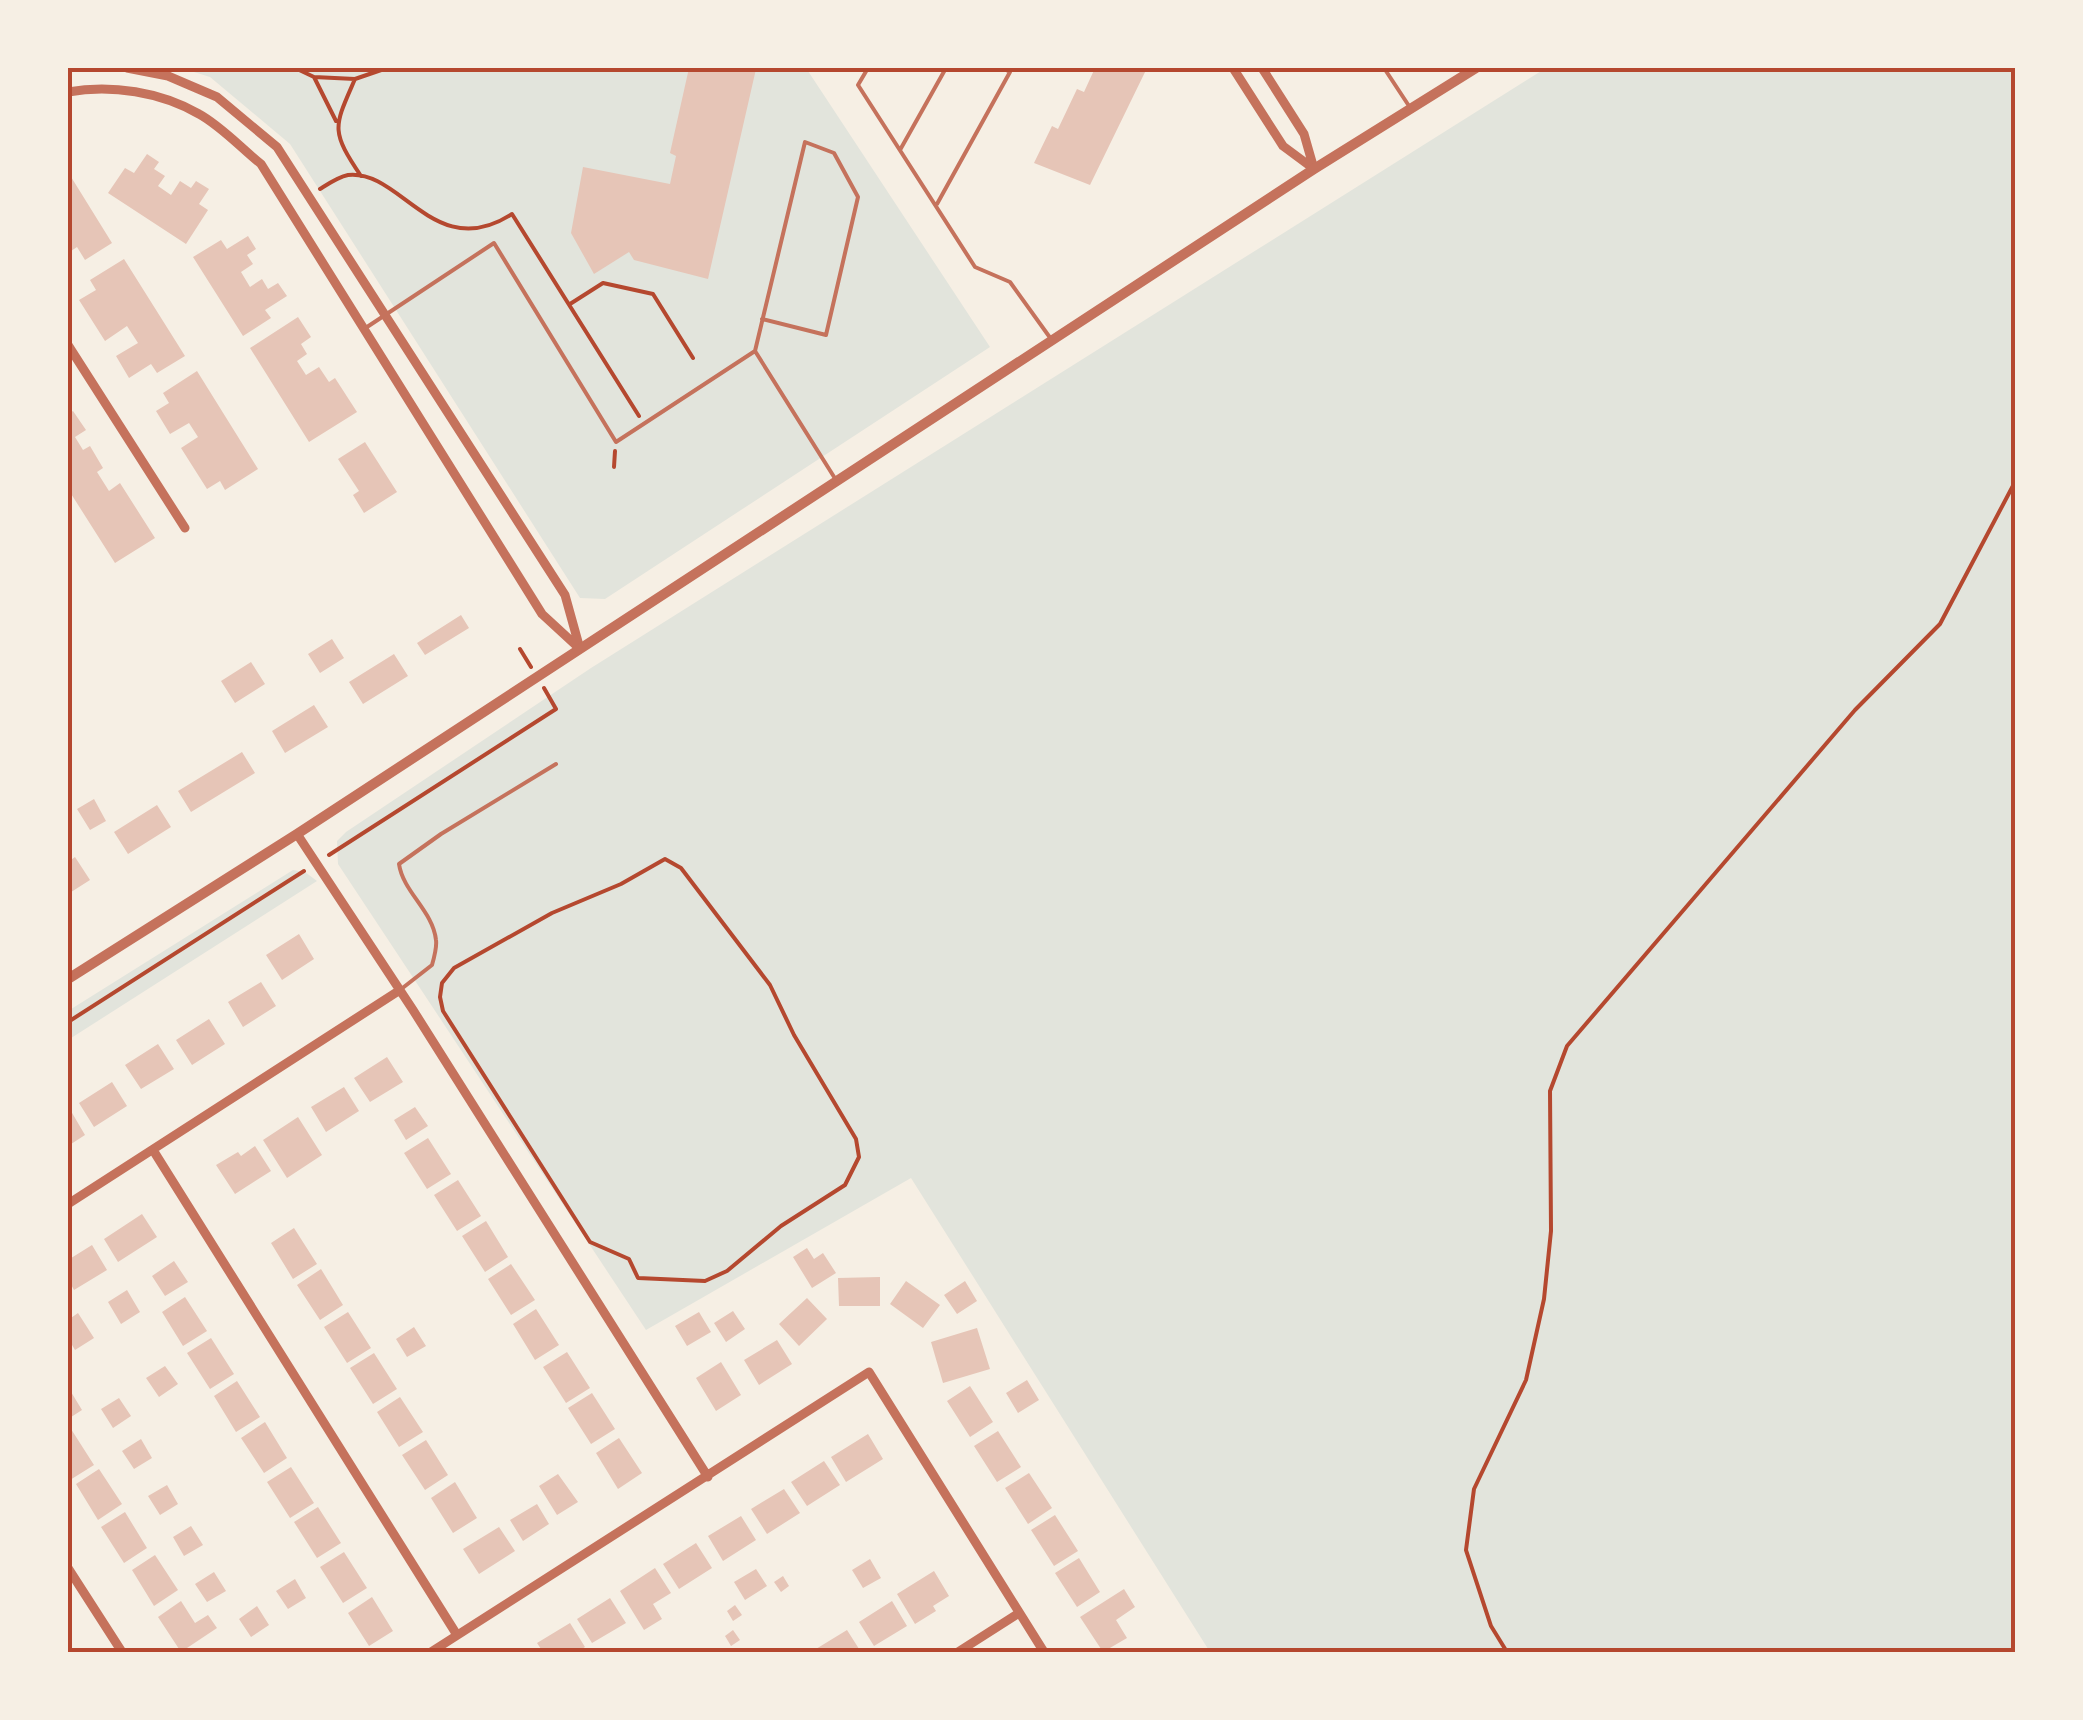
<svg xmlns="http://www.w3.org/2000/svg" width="2083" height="1720" viewBox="0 0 2083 1720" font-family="'Fira Sans Condensed',sans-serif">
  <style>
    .green { fill: #e2e4dc }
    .building { fill: #e6c5b7 }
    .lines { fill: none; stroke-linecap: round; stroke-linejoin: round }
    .path { stroke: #b5482f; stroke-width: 4 }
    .service { stroke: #c5725c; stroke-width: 4 }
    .minor { stroke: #c5725c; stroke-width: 9 }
    .tertiary { stroke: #c5725c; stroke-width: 10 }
    .neatline { fill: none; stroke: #b5482f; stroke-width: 4 }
  </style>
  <rect width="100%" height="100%" fill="#f6efe4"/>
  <path class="green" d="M181 68H806L990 347 605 599 580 598 290 144 210 77Z
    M1546 68H2015V1652H1210L911 1178 646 1330 338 864 337 841 346 832 591 668Z
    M293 870 305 872 317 881 68 1040V1011Z"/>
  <path class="building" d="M689 68 756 69 708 279 634 260 629 252 594 274 571 233 583 167 670 184 676 156 670 153Z
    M1095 68H1147L1090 185 1034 163 1052 126 1058 129 1077 89 1084 92Z
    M147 154 159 162 154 169 165 176 158 186 171 195 180 181 191 188 196 181 209 189 199 204 208 210 186 244 108 193 125 168 134 173Z
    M68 172 112 243 85 260 77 247 68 253Z
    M248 236 256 249 247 255 253 264 241 272 250 287 262 279 268 289 278 283 287 296 265 310 271 318 243 336 193 257 221 240 227 249Z
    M124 259 185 356 157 373 151 364 129 378 116 356 138 343 127 326 105 341 79 300 96 290 90 280Z
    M298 317 311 337 301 344 307 354 297 361 306 375 319 367 329 382 335 378 357 412 309 442 250 348Z
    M197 371 258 469 225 490 220 481 207 489 181 448 198 437 189 423 170 434 156 411 169 403 163 393Z
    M73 411 86 430 75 437 83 450 90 446 103 468 97 472 109 491 120 483 155 538 115 563 68 489V414Z
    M365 442 397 492 364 513 353 495 359 491 338 459Z
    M461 615 469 628 425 655 417 643Z
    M332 639 344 658 320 673 308 654Z
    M394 654 408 676 363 704 349 682Z
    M251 662 265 684 235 703 221 681Z
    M314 705 328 727 285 753 272 731Z
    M242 752 255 773 191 812 178 791Z
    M94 799 106 821 90 830 77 809Z
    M157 805 171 827 128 854 114 832Z
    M75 857 90 880 68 894V862Z
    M299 934 314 959 282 980 266 955Z
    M261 982 276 1006 243 1027 228 1002Z
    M209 1019 225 1044 192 1065 176 1040Z
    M158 1044 174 1069 141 1089 125 1065Z
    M387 1057 403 1082 370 1102 354 1078Z
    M112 1082 127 1106 94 1127 79 1103Z
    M344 1087 359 1111 326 1132 311 1107Z
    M68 1106 85 1135 68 1146Z
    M415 1107 428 1126 406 1140 394 1120Z
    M298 1117 322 1155 287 1178 263 1140Z
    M428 1138 451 1174 427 1189 404 1153Z
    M255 1146 271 1171 235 1194 216 1165 238 1152 241 1156Z
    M458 1180 481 1216 457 1231 434 1195Z
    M142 1214 157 1237 118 1262 104 1239Z
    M486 1221 508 1257 485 1272 462 1236Z
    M294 1228 317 1264 293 1279 271 1243Z
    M92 1245 107 1270 74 1290 68 1279V1260Z
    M807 1248 814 1259 823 1253 836 1273 812 1288 793 1257Z
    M174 1261 188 1282 165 1296 152 1276Z
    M511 1264 535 1300 511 1315 488 1279Z
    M321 1269 343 1305 320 1320 297 1285Z
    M880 1277V1306H839L838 1278Z
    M906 1281 940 1305 923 1328 890 1304Z
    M965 1281 977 1301 957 1314 944 1295Z
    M127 1290 140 1312 121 1324 108 1302Z
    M185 1297 207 1331 183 1346 162 1312Z
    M807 1298 827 1319 799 1346 779 1324Z
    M536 1309 559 1345 535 1360 513 1324Z
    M733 1311 745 1329 726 1342 714 1323Z
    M348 1312 371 1348 347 1363 324 1327Z
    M699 1312 711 1332 687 1346 675 1326Z
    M78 1313 94 1338 75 1350 68 1338V1320Z
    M414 1327 426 1346 407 1357 396 1339Z
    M977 1328 990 1369 943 1383 931 1342Z
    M211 1338 234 1374 210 1389 187 1353Z
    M777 1340 792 1364 759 1385 744 1360Z
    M567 1352 590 1388 566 1403 543 1367Z
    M374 1353 397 1389 373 1404 350 1368Z
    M721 1362 741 1395 716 1411 696 1378Z
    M165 1366 178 1384 159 1397 146 1378Z
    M1027 1380 1039 1400 1018 1413 1006 1393Z
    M237 1381 260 1417 236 1432 214 1396Z
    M970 1386 993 1422 970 1437 947 1401Z
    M68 1387 82 1410 68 1419Z
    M592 1393 615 1429 591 1444 568 1408Z
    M400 1397 423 1432 399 1447 377 1412Z
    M119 1398 131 1416 113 1428 101 1409Z
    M265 1422 287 1458 264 1473 241 1438Z
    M71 1429 94 1465 70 1480 68 1475V1431Z
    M998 1431 1021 1467 997 1482 974 1446Z
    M868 1434 883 1459 846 1482 831 1457Z
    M619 1438 642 1473 618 1489 596 1453Z
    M141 1439 152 1458 134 1469 122 1451Z
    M426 1440 448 1475 425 1490 402 1455Z
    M824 1461 840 1485 807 1506 791 1482Z
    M291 1467 314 1503 290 1518 267 1482Z
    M99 1469 122 1504 98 1520 76 1484Z
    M1029 1473 1052 1508 1028 1524 1005 1488Z
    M558 1474 578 1502 557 1515 539 1486Z
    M455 1482 477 1518 453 1533 431 1498Z
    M167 1485 178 1504 160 1515 148 1496Z
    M784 1489 800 1513 767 1534 751 1509Z
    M537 1504 549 1524 523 1541 510 1520Z
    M318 1507 341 1543 317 1558 294 1522Z
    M125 1512 147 1548 124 1563 101 1527Z
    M1055 1515 1078 1551 1054 1566 1031 1530Z
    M741 1516 756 1540 723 1561 708 1536Z
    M191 1526 203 1545 184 1556 173 1537Z
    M499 1527 515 1551 479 1574 463 1549Z
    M696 1543 712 1568 679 1589 663 1564Z
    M344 1552 367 1588 343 1603 320 1567Z
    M155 1555 178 1590 154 1606 132 1570Z
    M1079 1558 1100 1592 1077 1607 1055 1573Z
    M870 1559 881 1578 863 1588 852 1570Z
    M655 1568 671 1593 653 1604 662 1619 644 1630 620 1591Z
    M756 1569 767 1586 745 1600 734 1582Z
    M934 1571 949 1596 933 1606 936 1611 915 1624 897 1594Z
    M214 1572 226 1591 207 1602 195 1584Z
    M783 1576 789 1586 781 1592 774 1582Z
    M295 1579 306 1598 288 1609 276 1591Z
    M1124 1589 1135 1607 1116 1620 1127 1638 1103 1652 1080 1617Z
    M372 1597 393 1631 369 1646 348 1613Z
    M610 1598 626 1623 592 1643 577 1619Z
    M181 1601 195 1623 208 1615 217 1628 181 1652 158 1617Z
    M892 1601 907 1626 874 1646 859 1622Z
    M735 1605 742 1615 733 1621 727 1611Z
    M257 1606 269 1625 251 1637 239 1619Z
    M570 1623 585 1647 577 1652H543L537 1643Z
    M733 1630 740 1640 731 1646 725 1636Z
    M847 1630 861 1652H811Z"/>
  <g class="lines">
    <path class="path" d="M295 68 314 77
      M336 121 314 77 355 79
      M361 176C330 130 334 127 355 79L387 68
      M320 189C328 184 338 177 348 175 401 169 435 264 512 214L639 416
      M570 304 603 283 653 294 693 358
      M614 467 615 451
      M520 649 531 667
      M329 855 556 709 544 688
      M665 859 681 868 770 985 794 1035 856 1139 859 1157 845 1185 781 1226 727 1271 705 1281 638 1278 629 1259 590 1242 443 1011 440 997 442 983 454 968 552 913 621 884Z
      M68 1022 304 871
      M1507 1652 1491 1626 1466 1550 1474 1489 1526 1380 1544 1299 1551 1231 1550 1091 1567 1046 1855 710 1940 624 2016 480"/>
    <path class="service" d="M868 68 858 85 975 267 1010 282 1051 339
      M1384 68 1409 106
      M900 150 946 68
      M937 204 1010 72 1003 68
      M762 319 826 335 858 197 834 153 805 142 755 351 836 480
      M364 329 494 243 616 442 755 351
      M400 990 432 965C434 958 437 947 436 940 433 911 403 892 399 864L441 834 556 764"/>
    <path class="minor" d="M127 68 168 76 217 97 277 147 565 595 580 649
      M1233 68 1283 146 1314 169
      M1262 68 1304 134 1314 169
      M68 92C111 84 161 92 199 114 221 126 241 148 261 164L542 614 580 649
      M68 345 185 528
      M297 834 413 1010 708 1477
      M153 1150 457 1635
      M68 1204 400 990
      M68 1568 122 1652
      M431 1652 869 1372 1044 1652
      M958 1652 1019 1613"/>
    <path class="tertiary" d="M68 979 297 834 1314 169 1476 68"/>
  </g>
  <rect width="2083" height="1720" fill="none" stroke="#f6efe4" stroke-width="140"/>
  <rect x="70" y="70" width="1943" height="1580" class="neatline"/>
</svg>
